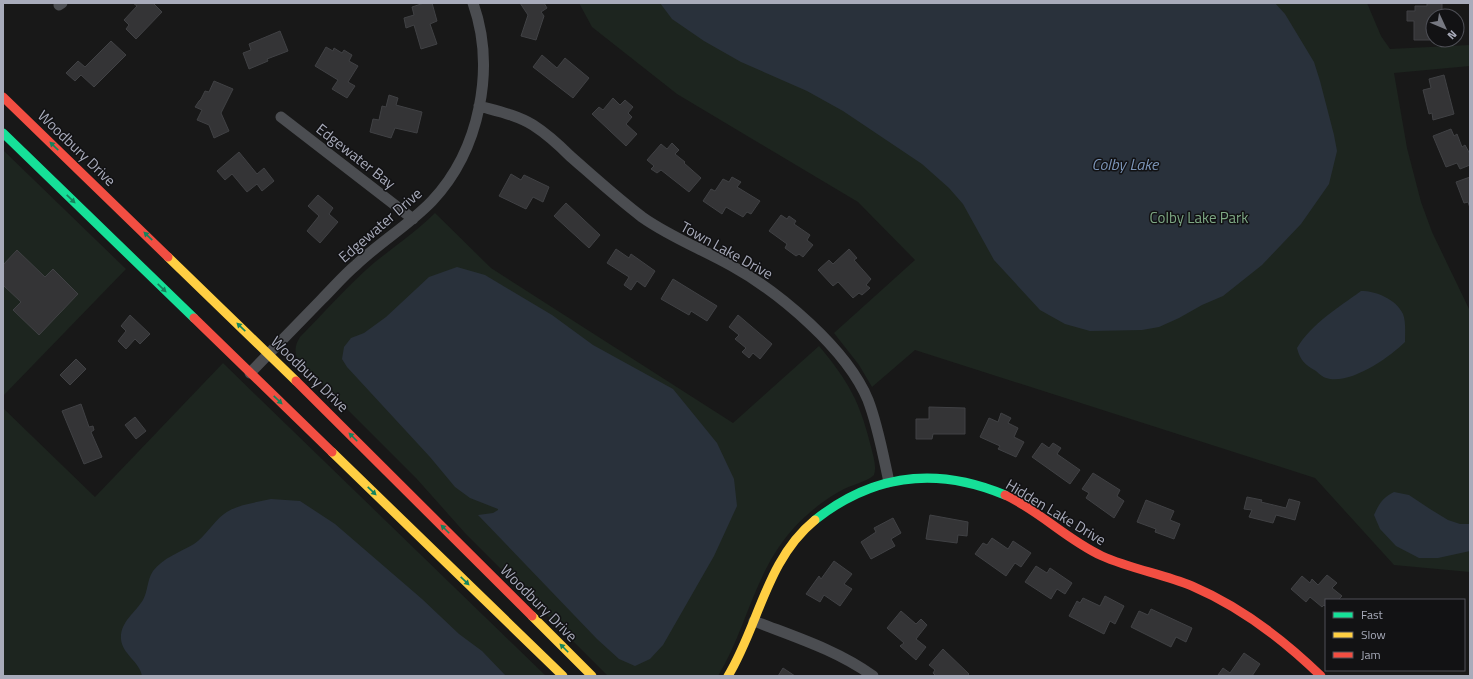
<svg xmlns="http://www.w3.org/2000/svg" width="1473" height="679" viewBox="0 0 1473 679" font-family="'Titillium Web',sans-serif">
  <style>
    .green { fill: #1d251f }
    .water { fill: #29313b }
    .building { fill: #343436; stroke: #404144 }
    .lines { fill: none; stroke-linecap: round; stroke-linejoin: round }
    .street { stroke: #4b4d51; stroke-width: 11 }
    .fast { stroke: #16e098; stroke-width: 9 }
    .slow { stroke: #ffcf43; stroke-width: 9 }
    .jam { stroke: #f24e42; stroke-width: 9 }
    .oneway { fill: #14835d }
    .labels { text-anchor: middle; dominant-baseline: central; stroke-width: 3; stroke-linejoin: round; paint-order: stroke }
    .street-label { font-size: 15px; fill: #a8abba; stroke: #121214 }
    .park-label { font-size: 15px; fill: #7da784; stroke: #121214 }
    .water-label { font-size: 16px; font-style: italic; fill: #7c95b8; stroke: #121214 }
  </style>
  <rect width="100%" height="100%" fill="#181818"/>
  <path class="green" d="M579 3H1367L1381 36 1390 49 1470 45V66L1394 73 1407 148 1421 202 1432 232 1470 311V572L1394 565 1315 478 915 350 872 387 859 365 834 333 915 260 858 202 677 94 592 27Z
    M3 150 126 269 3 396Z
    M435 213 491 268 733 423 819 346C849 382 860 402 871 447 873 456 877 466 874 475 868 481 852 485 844 489 825 499 806 514 792 530 754 573 747 628 718 676H608L465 533 416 478 298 360C294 351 295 345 300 337 325 312 348 285 375 262 395 246 416 232 435 213Z
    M223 363 261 400 546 676H3V408L95 497Z"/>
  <path class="water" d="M660 3H1275L1285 14 1314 62 1320 81 1334 135 1337 151 1329 184 1301 224 1262 265 1223 296 1202 305 1179 318 1159 327 1142 330 1090 331 1065 324 1040 310 994 260 963 204 949 188 922 164 843 111 807 91 741 62 704 41 672 19Z
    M457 267 485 275 552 315 593 345 673 389 717 443 734 479 737 506 714 556 663 645 650 659 635 666 619 659 597 639 478 515 493 513 498 510V509L470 498 455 487 430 457 347 367 342 359 344 347 351 338 364 333 386 317 429 277Z
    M1361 291C1376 291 1396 299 1403 314 1406 322 1405 333 1405 342 1390 357 1349 386 1326 378 1323 377 1319 374 1316 371 1305 365 1300 360 1297 348 1312 323 1338 308 1361 291Z
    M1394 492 1409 495 1430 509 1448 520 1460 524H1470V551L1438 558H1419L1396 546 1380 529 1374 515C1379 504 1383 497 1394 492Z
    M271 499 300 501 335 524 422 599 459 634 482 651 506 676H142C140 662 122 654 121 639 120 622 135 613 143 600 148 591 147 580 153 571 163 558 180 552 194 544 206 536 213 522 224 514 237 504 255 503 271 499Z"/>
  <path class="building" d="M133 3H153L162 12 136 39 126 29 129 25 124 20 137 6Z
    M424 3H432L437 21 430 24 437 44 421 49 414 25 406 28 404 18 414 15 412 7Z
    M520 3H544L547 8 541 12 544 16 536 40 521 36 528 15Z
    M1427 3H1442V16H1433V40H1438H1414V21H1407V11H1415V6H1427Z
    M280 31 288 51 267 59 268 61 249 69 243 53 251 50 249 44Z
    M111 41 126 55 94 87 81 75 75 81 66 73 78 61 85 67Z
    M326 47 333 51 334 48 342 53 344 50 352 55 349 61 358 66 348 82 355 86 347 98 332 89 338 80 315 66Z
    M542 55 557 68 565 58 589 78 573 98 533 67Z
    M1444 75 1454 114 1433 120 1432 113 1429 114 1423 90 1431 88 1429 79Z
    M214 81 233 89 221 113 229 131 214 138 209 125 197 120 202 110 195 107 199 101 201 99 205 91 209 92Z
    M389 95 398 98 396 105 422 112 417 133 395 128 391 138 370 132 373 119 379 120 382 106 386 107Z
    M613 98 620 105 625 100 633 107 628 113 632 117 626 124 637 134 626 146 592 114 599 107 603 110Z
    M1451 129 1454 136 1457 134 1462 147 1465 145 1470 154V165L1460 169 1457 163 1446 167 1433 136Z
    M672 143 679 150 675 154 685 162 684 163 701 178 689 192 661 170 657 173 651 169 654 166 647 160 661 144 667 149Z
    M239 152 257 174 264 168 274 181 262 191 257 184 247 192 232 174 225 180 217 171Z
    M511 174 521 180 524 175 549 187 543 202 533 197 526 209 499 196Z
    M732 177 741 182 737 187 760 201 751 214 747 212 743 217 726 207 722 214 703 201 711 189 715 191 723 179 729 182Z
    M1470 177V208L1468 202 1464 203 1456 182Z
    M318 195 333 208 329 214 338 222 320 243 307 231 319 216 308 206Z
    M566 203 600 235 589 248 554 216Z
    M781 215 787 219 789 216 796 221 794 224 810 235 807 240 813 245 803 257 799 254 796 256 785 248 787 244 769 231Z
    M616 249 629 258 631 254 655 271 645 287 637 281 631 290 624 285 629 277 607 263Z
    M849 249 857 258 854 260 871 279 866 285 870 288 862 295 859 293 853 298 838 282 833 286 818 270 829 260 833 264Z
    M17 250 45 277 53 269 78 294 39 335 13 310 21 302 3 285V265Z
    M673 279 717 306 707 321 691 311 689 315 661 299Z
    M130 315 150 334 140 344 135 339 126 349 118 341 126 331 121 326Z
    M738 315 772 344 760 359 753 353 749 358 742 352 746 348 735 339 739 335 729 327Z
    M76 359 86 369 70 385 60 375Z
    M81 404 89 427 93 426 94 430 91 432 102 457 84 464 62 411Z
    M929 407 965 408V434H933L932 439H916V419H929Z
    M1001 413 1011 418 1008 423 1018 428 1014 437 1024 442 1016 457 998 449 1000 446 980 437 989 418 998 422Z
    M135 417 146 431 136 439 125 425Z
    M1042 443 1049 448 1053 443 1061 448 1057 454 1080 470 1070 484 1032 457Z
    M1093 473 1120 490 1117 496 1124 501 1114 518 1086 498 1089 493 1082 489Z
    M1247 497 1262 500 1261 502 1286 508 1289 499 1300 502 1295 520 1276 515 1273 523 1249 517 1252 510 1244 509Z
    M1146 500 1174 511 1170 520 1180 524 1174 539 1155 532 1156 529 1137 522Z
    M930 515 968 522 967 536 958 535 957 543 926 539Z
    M893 518 901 533 891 539 895 546 871 559 861 542 876 532 874 528Z
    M992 538 1008 549 1013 541 1031 553 1021 567 1015 563 1006 576 975 554 983 543 987 545Z
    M834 561 852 574 844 584 852 589 840 606 824 595 820 602 806 594 819 576 821 579Z
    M1036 566 1047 573 1050 568 1072 583 1065 594 1057 589 1051 599 1025 582Z
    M1327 575 1337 583 1332 588 1342 596 1338 600H1326V607L1324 605 1322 607 1310 597 1306 602 1291 589 1302 576 1310 583 1312 579 1318 585Z
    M1105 596 1124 606 1115 624 1110 621 1104 634 1069 616 1077 601 1080 603 1083 598 1100 606Z
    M1151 609 1192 628 1186 642 1176 637 1171 647 1131 627 1139 611 1148 615Z
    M901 611 916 624 921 619 927 625 916 639 926 647 916 660 900 646 904 643 887 628Z
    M943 649 969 674 967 676H936L933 673 935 670 929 665Z
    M1244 653 1260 664 1252 676 1218 675 1223 668 1230 673Z
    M783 668 795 676H778Z"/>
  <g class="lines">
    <path class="street" d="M59 5 62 3
      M479 106C497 111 517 115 533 125 547 134 559 145 570 156 594 177 617 198 642 217 670 237 702 249 732 266 779 292 847 349 868 400 878 426 883 455 889 482
      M281 117 413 219
      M250 373C274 348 298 324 322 299 333 288 344 275 356 265 380 242 409 225 432 201 480 150 496 68 473 3
      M754 621C795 637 837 650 873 676"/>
    <path class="fast" d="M3 133 194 318
      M815 520C873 474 936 466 1005 495"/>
    <path class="slow" d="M168 257 296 381
      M332 452 563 676
      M532 616 592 676
      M728 676C759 625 766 560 815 520"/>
    <path class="jam" d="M3 97 168 257
      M194 318 332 452
      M296 381 532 616
      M1005 495C1040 511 1067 540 1102 556 1131 569 1163 574 1192 586 1241 607 1283 639 1321 676"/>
  </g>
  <defs><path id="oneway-solid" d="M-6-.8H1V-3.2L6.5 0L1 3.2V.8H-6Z"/></defs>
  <g class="oneway">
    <use href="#oneway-solid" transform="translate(54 146) rotate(-136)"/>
    <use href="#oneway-solid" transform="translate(71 199) rotate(44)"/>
    <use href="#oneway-solid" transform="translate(148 236) rotate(-136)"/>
    <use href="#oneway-solid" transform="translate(162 288) rotate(44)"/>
    <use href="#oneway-solid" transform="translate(241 327) rotate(-136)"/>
    <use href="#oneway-solid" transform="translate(278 400) rotate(44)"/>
    <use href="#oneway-solid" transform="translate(353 437) rotate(-135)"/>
    <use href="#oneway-solid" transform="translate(372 491) rotate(44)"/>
    <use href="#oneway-solid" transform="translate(445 529) rotate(-135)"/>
    <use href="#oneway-solid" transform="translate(465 581) rotate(44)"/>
    <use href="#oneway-solid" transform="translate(564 648) rotate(-135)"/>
  </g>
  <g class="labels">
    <g class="street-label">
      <text transform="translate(77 148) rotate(44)">Woodbury Drive</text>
      <text transform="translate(356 156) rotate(38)">Edgewater Bay</text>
      <text transform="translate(380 225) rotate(-41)">Edgewater Drive</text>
      <text transform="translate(727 250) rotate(29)">Town Lake Drive</text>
      <text transform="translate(310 374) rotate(44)">Woodbury Drive</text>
      <text transform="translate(1056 512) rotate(31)">Hidden Lake Drive</text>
      <text transform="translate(539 603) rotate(45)">Woodbury Drive</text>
    </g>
    <g class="park-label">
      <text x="1199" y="217">Colby Lake Park</text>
    </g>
    <g class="water-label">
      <text x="1125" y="164">Colby Lake</text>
    </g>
  </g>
  <rect width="1473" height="679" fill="none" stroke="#a8abba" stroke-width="8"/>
  <rect x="1325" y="599" width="140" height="72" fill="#121214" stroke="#4e4f56"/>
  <rect x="1333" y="612" width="20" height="6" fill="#16e098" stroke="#4e4f56"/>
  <text x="1361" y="619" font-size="12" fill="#a8abba">Fast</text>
  <rect x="1333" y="632" width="20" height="6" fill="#ffcf43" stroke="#4e4f56"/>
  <text x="1361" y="639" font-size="12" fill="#a8abba">Slow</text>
  <rect x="1333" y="652" width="20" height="6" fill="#f24e42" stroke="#4e4f56"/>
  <text x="1361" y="659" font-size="12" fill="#a8abba">Jam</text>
  <g transform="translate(1445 28) rotate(134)"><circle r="19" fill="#121214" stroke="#4e4f56"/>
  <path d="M0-3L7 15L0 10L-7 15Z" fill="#767881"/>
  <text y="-6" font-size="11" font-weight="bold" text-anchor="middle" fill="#a8abba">N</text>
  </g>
</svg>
